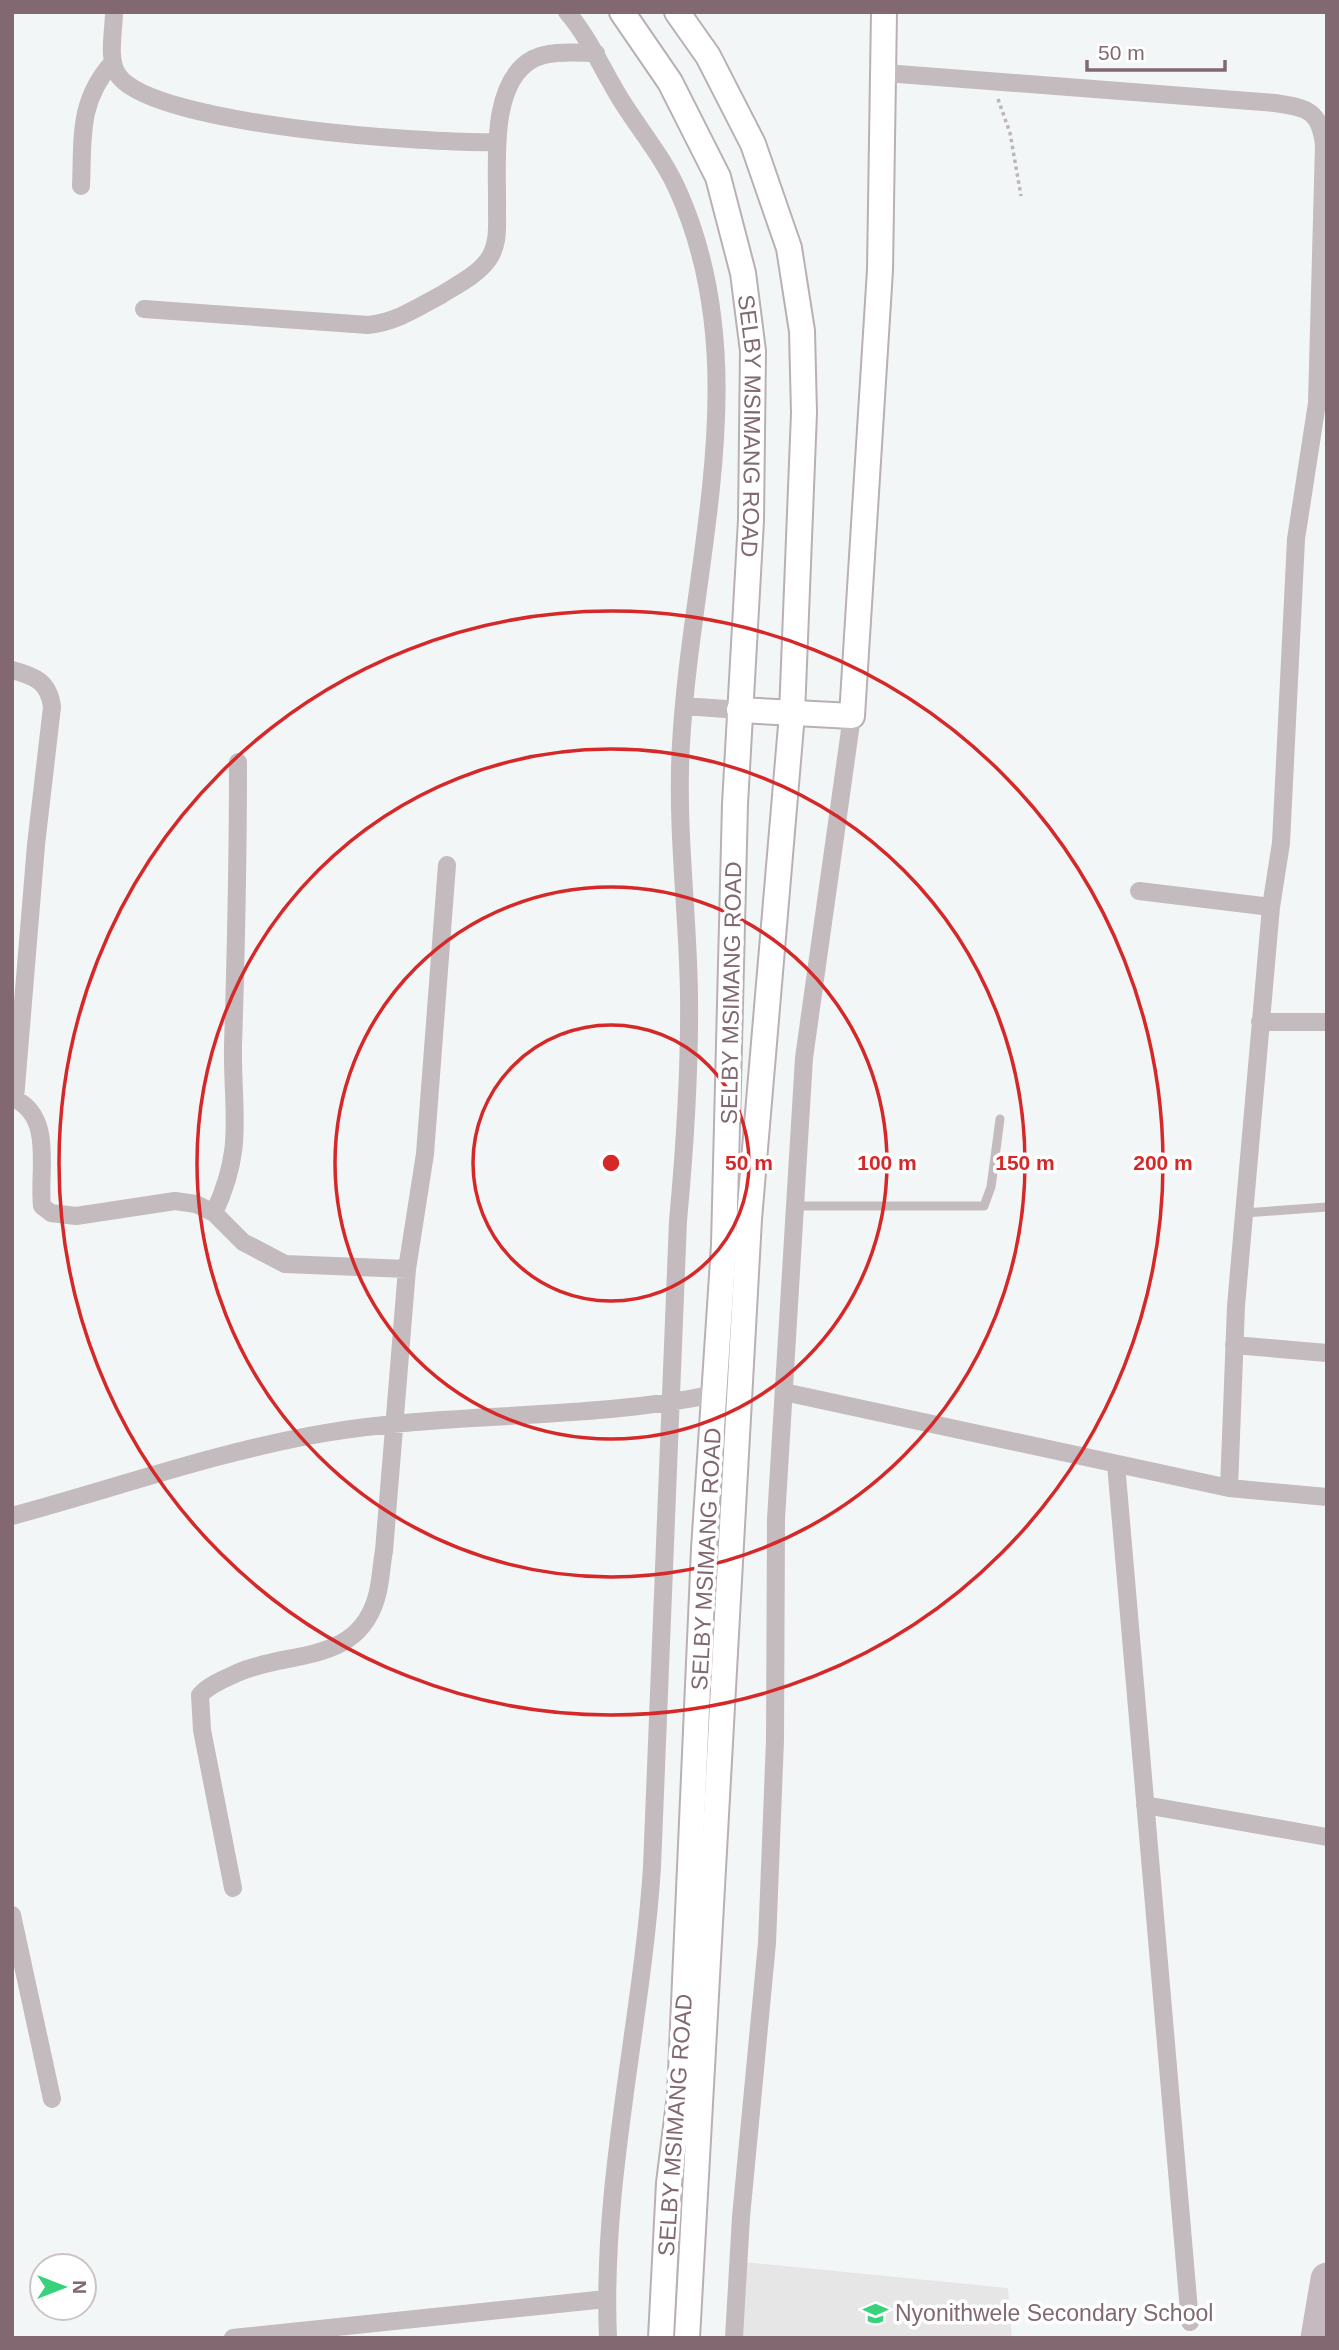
<svg xmlns="http://www.w3.org/2000/svg" width="1339" height="2350" viewBox="0 0 1339 2350" font-family="Helvetica,sans-serif">
  <style>
    .built { fill: #e7e6e7 }
    .lines { fill: none; stroke-linecap: round; stroke-linejoin: round }
    .river { stroke: #c7b9c0; stroke-width: 33 }
    .secondary-casing { stroke: #b9b0b4; stroke-width: 28 }
    .path { stroke: #bcb6b8; stroke-width: 3.5; stroke-dasharray: 3.5 3.5; stroke-linecap: butt }
    .lane { stroke: #c3bbbe; stroke-width: 9 }
    .street { stroke: #c3bbbe; stroke-width: 18 }
    .secondary { stroke: #fff; stroke-width: 24 }
    .ring { fill: none; stroke: #d62828; stroke-width: 3.5 }
    .labels { text-anchor: middle; dominant-baseline: central; stroke-width: 7; stroke-linejoin: round; paint-order: stroke }
    .street-label { font-size: 23px; fill: #816871; stroke: #fff }
    .poi-label { font-size: 23px; fill: #816871; stroke: #fff; text-anchor: start }
    .centre { fill: #d62828; stroke: #fff; stroke-width: 3.5 }
    .ring-label { font-size: 21px; text-anchor: middle; font-weight: bold; fill: #d62828; stroke: #fff; stroke-width: 7; stroke-linejoin: round; paint-order: stroke }
  </style>
  <rect width="100%" height="100%" fill="#f3f6f6"/>
  <path class="built" d="M743 2262 1008 2288 1012 2338H739Z"/>
  <g class="lines">
    <path class="river" d="M1317 2338 1327 2279"/>
    <defs>
      <g id="secondary">
        <path id="s1" d="M622 12 670 82 718 177 743 273 753 351 751 520 735 804 724 1245 704 1549 680 2095 669 2183 661 2338"/>
        <path d="M677 12 708 56 753 144 789 248 802 331 804 413 792 714 749 1219 687 2338"/>
        <path d="M739 710 852 716 880 270 884 12"/>
      </g>
    </defs>
    <use href="#secondary" class="secondary-casing"/>
    <path class="path" d="M998 99 1010 133 1021 196"/>
    <path class="lane" d="M795 1206H984L991 1187 1000 1119
      M1244 1213 1327 1207"/>
    <path class="street" d="M114 12C114 31 107 59 118 75 153 126 433 144 497 142
      M567 12C591 40 603 72 623 103 642 133 665 160 679 193 757 370 691 561 681 744 676 828 688 912 689 995 690 1071 685 1145 678 1221L652 1867C642 2023 601 2180 608 2338
      M885 73 1275 103C1307 108 1320 110 1324 145L1317 403 1296 539 1281 843 1271 907 1236 1306 1229 1488
      M81 186C83 137 78 101 113 62
      M144 309 368 325C396 322 417 308 441 295 457 285 477 275 488 260 499 245 497 226 497 208 498 167 488 83 533 59 550 50 576 53 596 53
      M12 670C35 676 49 682 52 707L36 845 15 1099
      M684 706 739 710
      M1139 891 1271 907
      M1260 1022H1327
      M15 1099C54 1118 38 1171 42 1206L51 1213 76 1216 175 1201 196 1204 214 1213 243 1242 285 1264 407 1269 384 1551C381 1566 381 1584 376 1599 356 1665 289 1650 237 1673 225 1679 210 1684 200 1695L202 1730 233 1888
      M214 1213C245 1147 232 1114 233 1046 236 951 238 857 238 762
      M407 1269 425 1154 447 865
      M1234 1345 1327 1353
      M784 1392 1229 1488 1327 1497
      M1116 1464 1190 2322
      M12 1516C116 1488 219 1451 325 1433 454 1411 586 1421 715 1394
      M1145 1805 1327 1837
      M12 1915 52 2099
      M233 2338 606 2299
      M734 2338 741 2217 767 1943 775 1740 776 1519 804 1058 852 716"/>
    <use href="#secondary" class="secondary"/>
  </g>
  <g class="ring">
    <circle cx="611" cy="1163" r="138"/>
    <circle cx="611" cy="1163" r="276"/>
    <circle cx="611" cy="1163" r="414"/>
    <circle cx="611" cy="1163" r="552"/>
  </g>
  <defs>
    <symbol id="school-bare" viewBox="-9 -9 18 18"><path d="M0-5L7-2L0 1L-7-2ZM-4 1L0 2.5L4 1V4Q0 6-4 4Z" fill="#38d27d" stroke="#fff" stroke-width="2.5" paint-order="stroke"/></symbol>
  </defs>
  <g fill-rule="evenodd">
    <use href="#school-bare" x="858" y="2296" width="35" height="35"/>
  </g>
  <g class="labels">
    <g class="street-label">
      <text stroke="none"><textPath href="#s1" startOffset="444">SELBY MSIMANG ROAD</textPath></text>
      <text transform="translate(731 993) rotate(-89)">SELBY MSIMANG ROAD</text>
      <text transform="translate(706 1559) rotate(-87)">SELBY MSIMANG ROAD</text>
      <text transform="translate(675 2125) rotate(-86)">SELBY MSIMANG ROAD</text>
    </g>
    <g class="poi-label">
      <text x="895" y="2313">Nyonithwele Secondary School</text>
    </g>
  </g>
  <circle cx="611" cy="1163" r="10" class="centre"/>
  <g class="ring-label">
    <text x="749" y="1170">50 m</text>
    <text x="887" y="1170">100 m</text>
    <text x="1025" y="1170">150 m</text>
    <text x="1163" y="1170">200 m</text>
  </g>
  <rect width="1339" height="2350" fill="none" stroke="#816871" stroke-width="28"/>
  <g transform="translate(63 2287) rotate(90)"><circle r="33" fill="#ffffff" stroke="#cdc3c6" stroke-width="2"/>
  <path d="M0-5L12 26L0 18L-12 26Z" fill="#38d27d"/>
  <text y="-10" font-size="19" font-weight="bold" text-anchor="middle" fill="#816871">N</text>
  </g>
  <path d="M1087 60v10h138v-10" fill="none" stroke="#816871" stroke-width="3.5"/>
  <text x="1098" y="60" font-size="21" fill="#816871" stroke="#ffffff" stroke-width="5" paint-order="stroke">50 m</text>
</svg>
